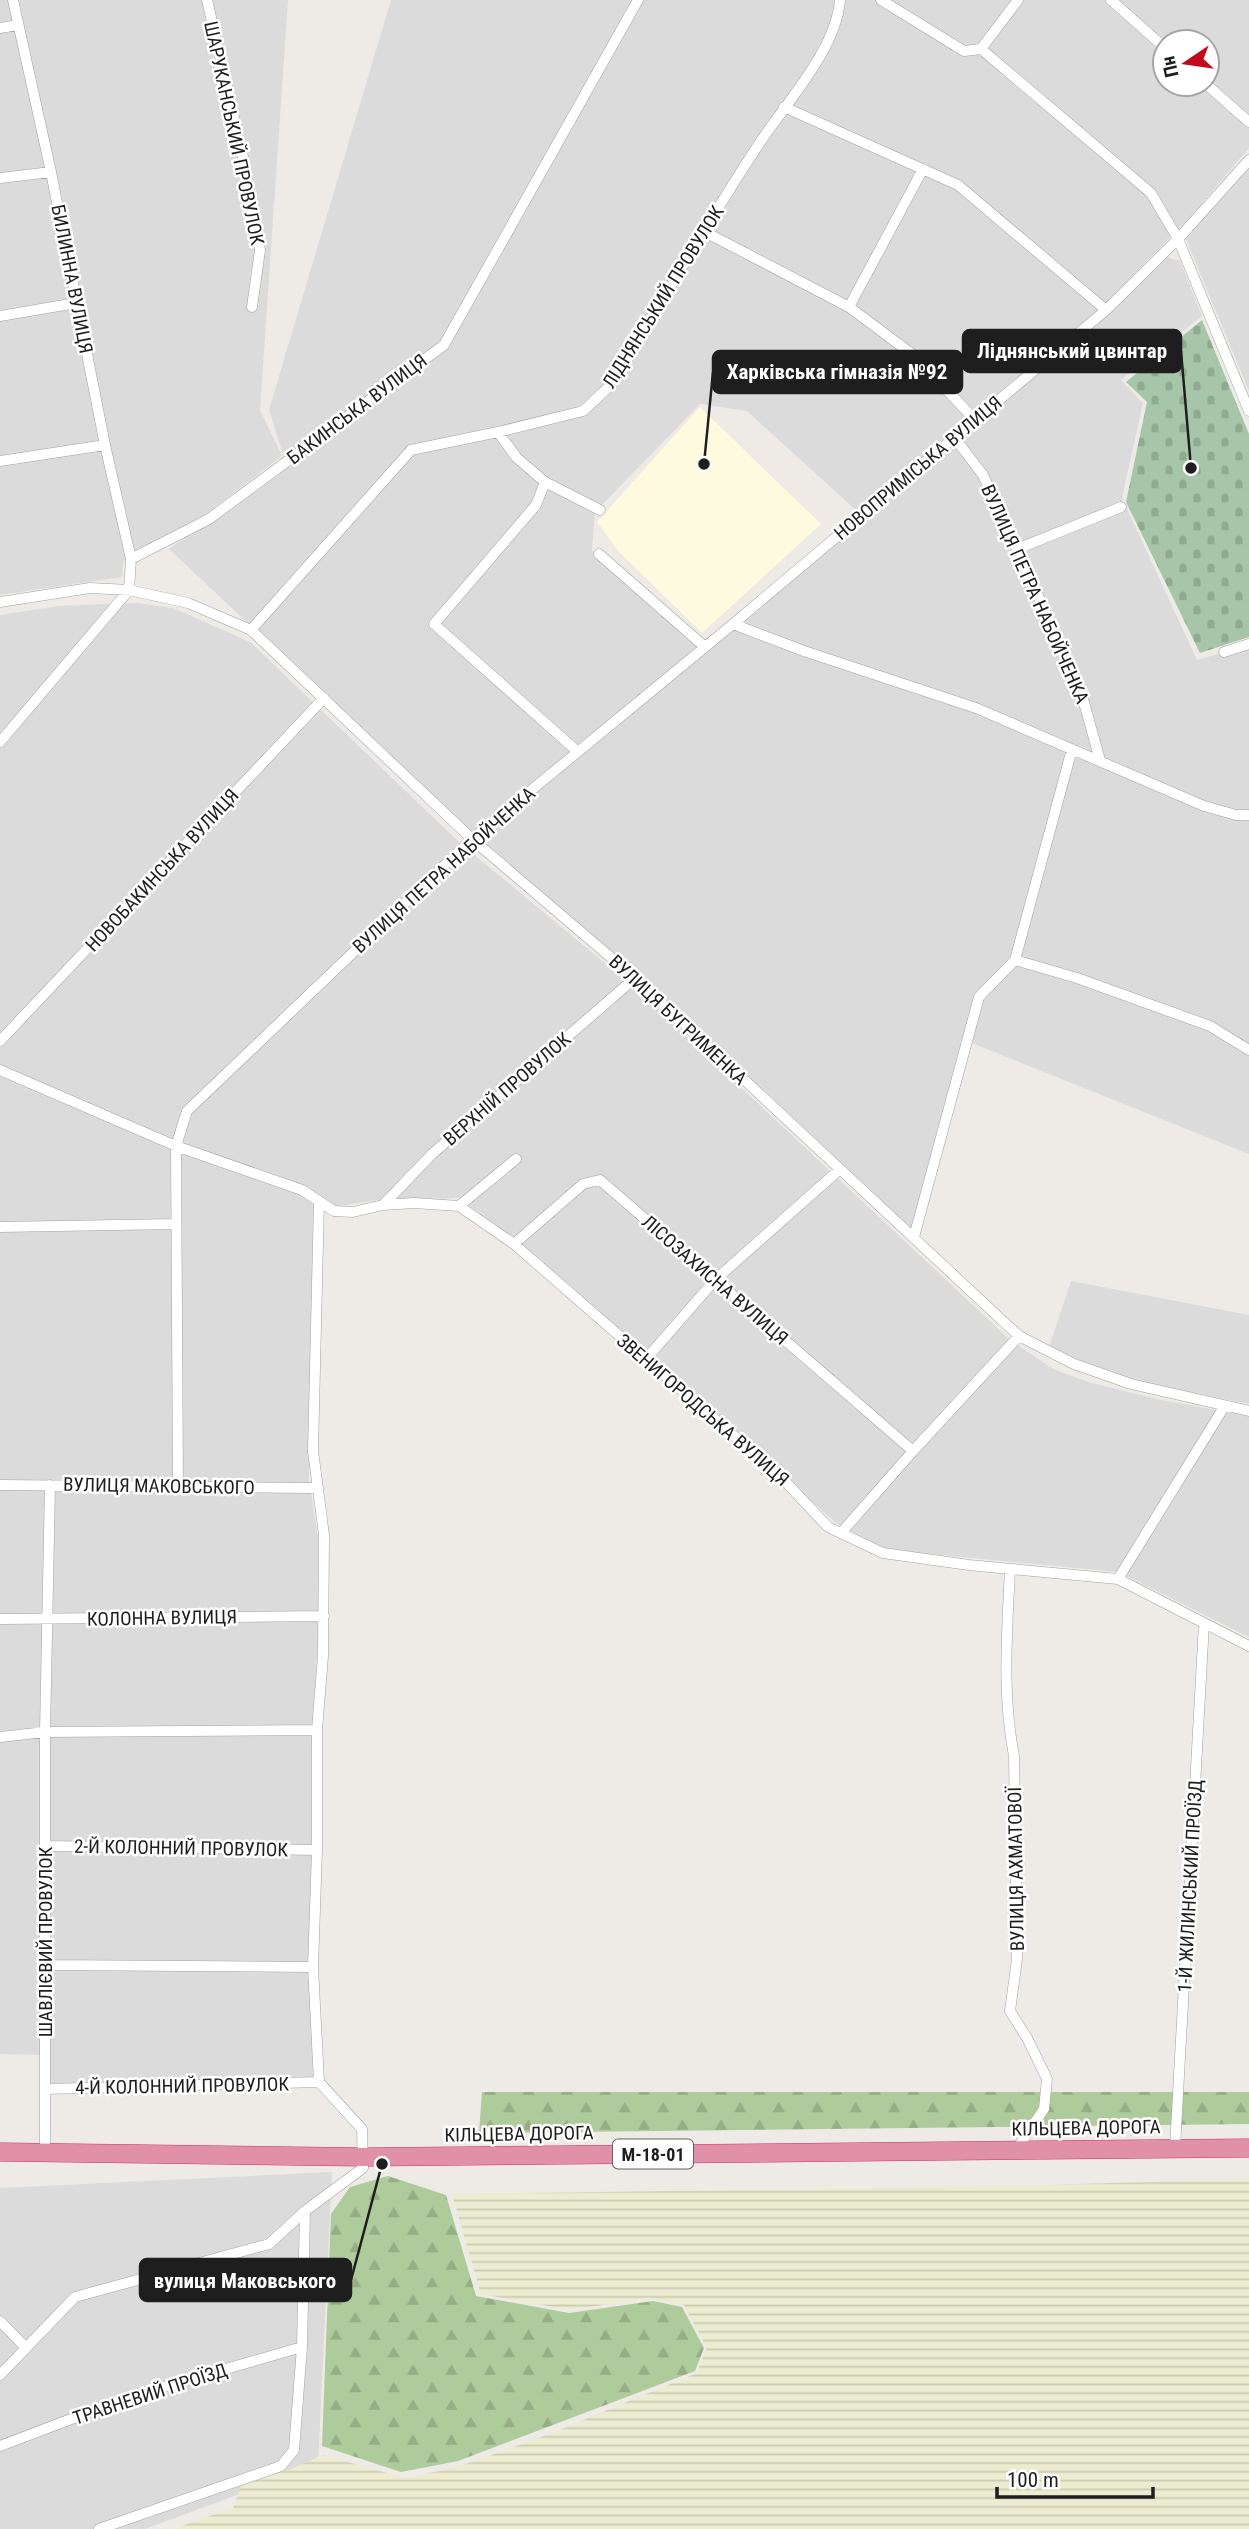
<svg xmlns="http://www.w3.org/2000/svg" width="1249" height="2529" viewBox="0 0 1249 2529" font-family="'Roboto Condensed',sans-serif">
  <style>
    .residential { fill: #dcdbdb; fill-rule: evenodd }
    .education { fill: #fdfadf }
    .farmland { fill: url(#farmland-rules) }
    .forest { fill: url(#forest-firs) }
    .cemetery { fill: url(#cemetery-stones) }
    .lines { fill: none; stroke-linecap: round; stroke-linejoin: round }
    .street-casing { stroke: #a2a2a2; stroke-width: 11 }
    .highway-casing { stroke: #d02e74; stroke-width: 19 }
    .street { stroke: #fff; stroke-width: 10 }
    .highway { stroke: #e191a7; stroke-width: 18 }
    .labels { text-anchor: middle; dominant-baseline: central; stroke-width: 5; stroke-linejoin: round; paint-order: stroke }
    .shield { fill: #fff; stroke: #626262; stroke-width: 2 }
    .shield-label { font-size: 18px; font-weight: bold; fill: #1e1e1e }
    .street-label { font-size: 19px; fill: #1e1e1e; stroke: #fff }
    .leader { fill: none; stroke: #1e1e1e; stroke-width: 2.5 }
    .callout-dot { fill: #1e1e1e; stroke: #fff; stroke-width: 2.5 }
    .callout { fill: #1e1e1e; stroke: #1e1e1e; stroke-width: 2.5 }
    .callout-label { font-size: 21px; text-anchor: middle; font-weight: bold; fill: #fff }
  </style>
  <defs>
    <pattern id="farmland-rules" width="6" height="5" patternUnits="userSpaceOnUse" patternTransform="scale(1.75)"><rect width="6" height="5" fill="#ececd1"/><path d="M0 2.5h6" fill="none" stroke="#cacab3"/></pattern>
    <pattern id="forest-firs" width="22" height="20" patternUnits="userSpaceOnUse" patternTransform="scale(1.75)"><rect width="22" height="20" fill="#aecb9c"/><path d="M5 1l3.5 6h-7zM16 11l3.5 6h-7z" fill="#95ae86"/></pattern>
    <pattern id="cemetery-stones" width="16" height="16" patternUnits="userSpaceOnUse" patternTransform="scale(1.75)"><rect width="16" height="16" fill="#a7c6a9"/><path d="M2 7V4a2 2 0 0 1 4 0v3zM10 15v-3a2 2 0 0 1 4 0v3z" fill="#8faa91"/></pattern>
  </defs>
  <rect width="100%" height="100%" fill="#eeeae5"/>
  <path class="residential" d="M0 0H288L260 410 282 456 203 516 123 561 122 577 0 595Z
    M391 0H1249V148L1190 217 1098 311 858 512 747 411 700 404 595 512 592 551 705 653 963 439 1166 257 1180 261 1202 316 1121 380 1143 403 1122 498 1197 660 1249 645V1154L962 1039 911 1228 473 835 169 549 287 467 269 410ZM1165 42H1207V84H1165Z
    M1249 166V391L1186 239Z
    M136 603 173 608 250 642 460 843 636 989 1009 1339 1053 1369 1088 1382 1157 1399 1249 1416V1637L1118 1572 920 1553 883 1548 836 1523 523 1244 459 1198 378 1200 313 1210 309 1479 318 1539V1637L311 1757 313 2077 49 2084 48 2055 0 2054V615L58 606Z
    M1071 1281 1249 1315V1404L1134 1381 1076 1361 1049 1347Z
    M332 2172 318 2465 145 2529H0V2188Z"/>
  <path class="education" d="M700 407 821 524 702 633 619 552 597 522Z"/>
  <path class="farmland" d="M1249 2179V2529H173L233 2508 242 2483 288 2470 323 2455 405 2478 458 2467 552 2433 697 2373 707 2348 684 2305 650 2298 570 2310 481 2294 452 2194 974 2187Z"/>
  <path class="forest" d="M482 2092H1249V2124L479 2133Z
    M388 2176 446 2195 476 2296 569 2313 653 2301 682 2307 704 2348 695 2371 458 2461 401 2472 322 2446 331 2214 350 2187Z"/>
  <path class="cemetery" d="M1202 320 1249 434V637L1200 653 1126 502 1147 402 1126 382Z"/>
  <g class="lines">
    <defs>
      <path id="street" d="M13 0 51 172 105 445 131 559
        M207 0 242 152 260 250 252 307
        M881 0 964 51 981 49
        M1018 0 981 49 1151 193 1178 239 1249 411
        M1111 0 1165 48
        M0 28 18 25
        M1206 84 1249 122
        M784 107 958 185 1106 310
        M0 178 51 172
        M705 232 849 307 916 357 974 419
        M849 307 923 169
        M0 316 76 303
        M498 432 517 458 545 482 600 510
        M954 437 983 475 1080 688 1100 760
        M0 461 105 445
        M545 482 536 505 434 624 578 752
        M1017 549 1121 507
        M599 554 705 647
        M0 602 90 588 129 590 188 603 251 630 472 839 635 978 1019 1336 1074 1364 1131 1384 1249 1411
        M733 624 804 651 976 708 1204 806 1236 815H1249
        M251 630 411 450 498 432 583 411 612 384C660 305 706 224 757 147 784 105 836 51 840 0
        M1224 652 1249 644
        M0 742 129 590 131 559 209 519 444 345 638 0
        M1015 960 1077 978 1210 1026 1249 1050
        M0 1041 324 698
        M0 1070 176 1146 302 1190 334 1211 353 1212 383 1205 414 1203 459 1206 514 1244 779 1475 828 1527 883 1553 969 1565 1118 1579 1249 1646
        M383 1205 432 1154 635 978
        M459 1206 516 1159
        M0 1227 175 1224
        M914 1237 979 997 1015 960 1072 749
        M514 1244 583 1184 600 1180 913 1451
        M646 1359 715 1280 839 1170
        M0 1485 318 1488
        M178 1486 176 1146 187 1111 472 839 733 624 1106 310 1178 239 1249 160
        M841 1533 913 1451 1019 1336
        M1010 1569C1007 1632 1002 1694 1014 1756L1017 1959 1010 2011 1027 2038 1047 2079 1044 2109 1016 2150
        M1118 1579 1224 1407
        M0 1619 324 1616
        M0 1737 45 1732 317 1730
        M45 1846 317 1850
        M45 1965 313 1967
        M45 2089 319 2082
        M1175 2148 1204 1623
        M45 2152V1732L50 1485
        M0 2321 26 2348
        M0 2375 75 2297 269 2244 305 2211 363 2168 362 2129 319 2082 313 1967 317 1850V1730L323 1656 324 1535 313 1451 319 1201
        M0 2446 129 2397 302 2347
        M99 2529 281 2466 294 2450 302 2347 305 2211"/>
      <path id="highway" d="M0 2152 364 2157 1249 2148"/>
    </defs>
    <use href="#street" class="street-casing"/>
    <use href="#highway" class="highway-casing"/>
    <use href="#street" class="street"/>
    <use href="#highway" class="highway"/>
  </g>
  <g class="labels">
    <rect class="shield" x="613" y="2139.5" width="80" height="29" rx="5"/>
    <g class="shield-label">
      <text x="653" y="2154">М-18-01</text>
    </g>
    <g class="street-label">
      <text transform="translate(234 133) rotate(78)">ШАРУКАНСЬКИЙ ПРОВУЛОК</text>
      <text transform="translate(72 279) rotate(79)">БИЛИННА ВУЛИЦЯ</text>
      <text transform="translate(663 297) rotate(-58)">ЛІДНЯНСЬКИЙ ПРОВУЛОК</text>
      <text transform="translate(357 409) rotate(-37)">БАКИНСЬКА ВУЛИЦЯ</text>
      <text transform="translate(918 468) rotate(-40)">НОВОПРИМІСЬКА ВУЛИЦЯ</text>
      <text transform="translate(1035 594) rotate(66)">ВУЛИЦЯ ПЕТРА НАБОЙЧЕНКА</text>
      <text transform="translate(162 870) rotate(-47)">НОВОБАКИНСЬКА ВУЛИЦЯ</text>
      <text transform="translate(444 870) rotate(-42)">ВУЛИЦЯ ПЕТРА НАБОЙЧЕНКА</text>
      <text transform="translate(678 1020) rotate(43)">ВУЛИЦЯ БУГРИМЕНКА</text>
      <text transform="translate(507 1089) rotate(-41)">ВЕРХНІЙ ПРОВУЛОК</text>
      <text transform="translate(715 1280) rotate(41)">ЛІСОЗАХИСНА ВУЛИЦЯ</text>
      <text transform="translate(703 1410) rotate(41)">ЗВЕНИГОРОДСЬКА ВУЛИЦЯ</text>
      <text transform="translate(159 1486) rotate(1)">ВУЛИЦЯ МАКОВСЬКОГО</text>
      <text transform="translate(162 1618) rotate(-1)">КОЛОННА ВУЛИЦЯ</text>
      <text transform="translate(181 1848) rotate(1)">2-Й КОЛОННИЙ ПРОВУЛОК</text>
      <text transform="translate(1016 1869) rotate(-91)">ВУЛИЦЯ АХМАТОВОЇ</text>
      <text transform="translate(1190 1886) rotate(-87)">1-Й ЖИЛИНСЬКИЙ ПРОЇЗД</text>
      <text transform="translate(45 1942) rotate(-90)">ШАВЛІЄВИЙ ПРОВУЛОК</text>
      <text transform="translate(182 2086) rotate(-1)">4-Й КОЛОННИЙ ПРОВУЛОК</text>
      <text transform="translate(1086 2128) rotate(-1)">КІЛЬЦЕВА ДОРОГА</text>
      <text transform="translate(519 2134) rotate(-1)">КІЛЬЦЕВА ДОРОГА</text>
      <text transform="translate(150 2394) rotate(-18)">ТРАВНЕВИЙ ПРОЇЗД</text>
    </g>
  </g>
  <path class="leader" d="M1191 468L1181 351M704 464L713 372M382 2164L351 2280"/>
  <g class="callout-dot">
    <circle cx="1191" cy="468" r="7"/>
    <circle cx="704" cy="464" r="7"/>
    <circle cx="382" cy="2164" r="7"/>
  </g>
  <g class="callout">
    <rect x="963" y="330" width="218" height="42" rx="7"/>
    <rect x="713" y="351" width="249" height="42" rx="7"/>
    <rect x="140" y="2259" width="211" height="42" rx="7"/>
  </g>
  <g class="callout-label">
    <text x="1072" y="358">Ліднянський цвинтар</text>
    <text x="837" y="379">Харківська гімназія №92</text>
    <text x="245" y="2288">вулиця Маковського</text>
  </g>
  <g transform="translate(1186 63) rotate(257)"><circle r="33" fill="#ffffff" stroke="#a5a5a5" stroke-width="2"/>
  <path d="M0-5L12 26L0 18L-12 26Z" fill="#c10b1c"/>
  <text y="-10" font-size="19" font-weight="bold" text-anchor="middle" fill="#1e1e1e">Пн</text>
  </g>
  <path d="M997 2487v10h156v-10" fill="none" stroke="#1e1e1e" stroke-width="3.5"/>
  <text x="1007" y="2487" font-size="21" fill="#1e1e1e" stroke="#ffffff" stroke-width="5" paint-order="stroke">100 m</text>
</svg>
